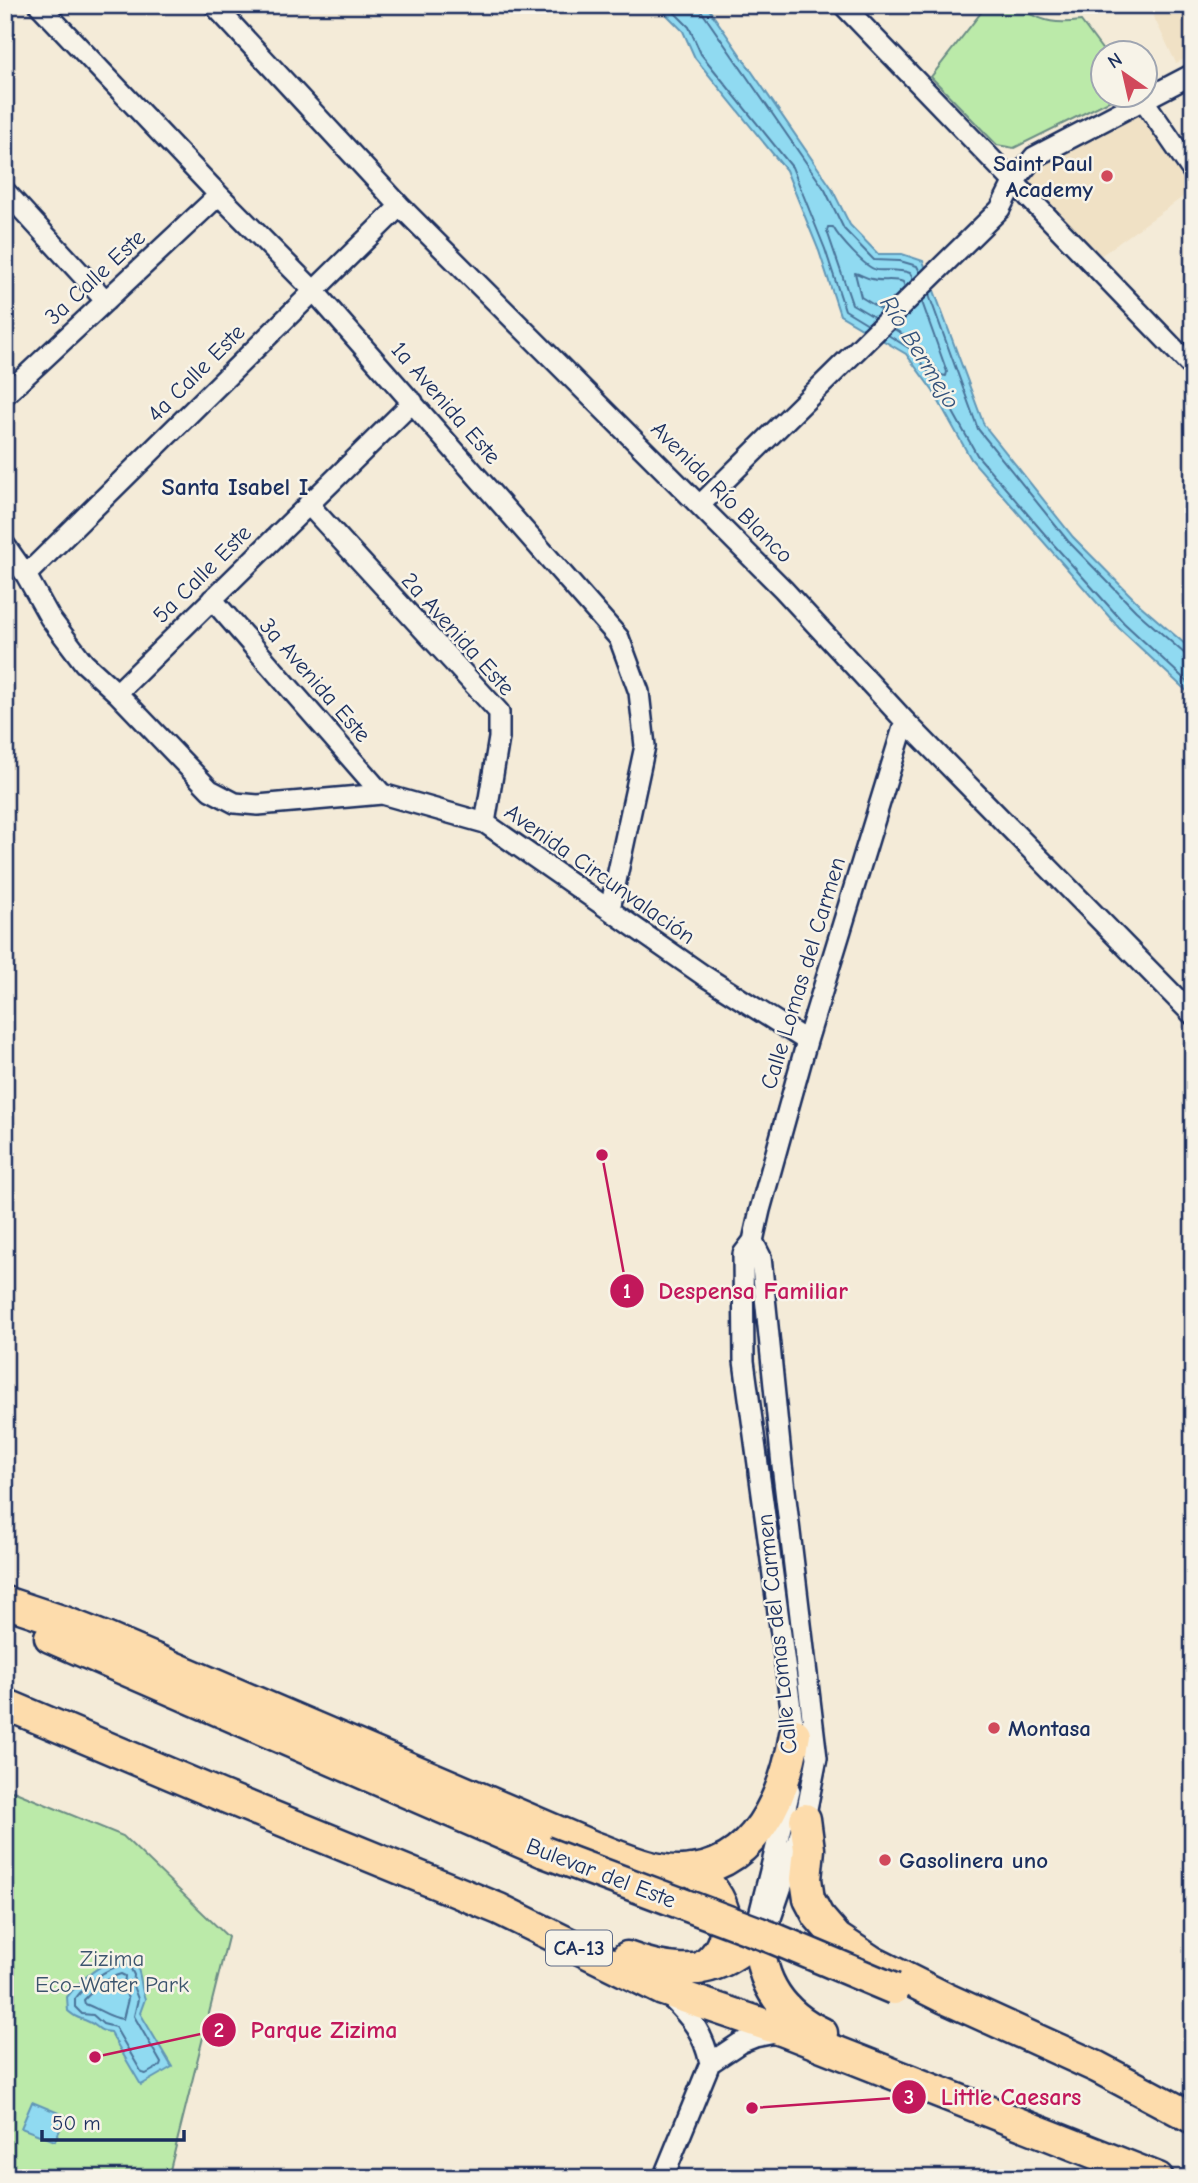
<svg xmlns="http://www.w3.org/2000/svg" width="1198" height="2183" viewBox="0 0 1198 2183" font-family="'Comic Neue',sans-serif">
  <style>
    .built { fill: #f0e1c5 }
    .green { fill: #bbeaa9; stroke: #6b8c84; stroke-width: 2 }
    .water { fill: #90daf1; stroke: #6196b6; stroke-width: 2 }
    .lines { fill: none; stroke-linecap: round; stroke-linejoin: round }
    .shore { stroke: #4a7399; stroke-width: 2 }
    .minor-casing { stroke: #1b2f5e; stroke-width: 24 }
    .highway-casing { stroke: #1b2f5e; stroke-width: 35 }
    .minor { stroke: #f7f3e8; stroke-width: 19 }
    .highway { stroke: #fddcac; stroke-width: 30 }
    .highway-bridge-casing { stroke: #1b2f5e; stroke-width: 35; stroke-linecap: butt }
    .highway-bridge { stroke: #fddcac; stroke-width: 30 }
    .poi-dot { fill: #d1495b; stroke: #f7f3e8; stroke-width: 2.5 }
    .labels { text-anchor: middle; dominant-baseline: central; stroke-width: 5; stroke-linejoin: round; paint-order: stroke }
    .shield { fill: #f7f3e8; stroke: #5d6a87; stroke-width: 2 }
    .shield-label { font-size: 21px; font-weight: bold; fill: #1b2f5e }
    .poi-label { font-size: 23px; font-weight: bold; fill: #1b2f5e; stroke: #f7f3e8; text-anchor: start }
    .street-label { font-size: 23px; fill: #1b2f5e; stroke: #f7f3e8 }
    .park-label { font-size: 23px; fill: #3b546d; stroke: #f7f3e8 }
    .water-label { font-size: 24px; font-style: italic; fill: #32517b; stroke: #f7f3e8 }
    .neighbourhood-label { font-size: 24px; font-weight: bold; fill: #1b2f5e; stroke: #f7f3e8 }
    .leader { fill: none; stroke: #c2185b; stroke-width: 2.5 }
    .callout-dot { fill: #c2185b; stroke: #f7f3e8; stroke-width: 2.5 }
    .mark-label { font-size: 21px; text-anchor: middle; font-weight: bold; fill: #fff }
    .callout-label { font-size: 24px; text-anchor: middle; font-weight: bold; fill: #c2185b; stroke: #f7f3e8; stroke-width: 5; stroke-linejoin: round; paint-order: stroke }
  </style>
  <rect width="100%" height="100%" fill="#f4ebd8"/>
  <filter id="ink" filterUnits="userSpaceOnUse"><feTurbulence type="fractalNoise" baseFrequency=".0143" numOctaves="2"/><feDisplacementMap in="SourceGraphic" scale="14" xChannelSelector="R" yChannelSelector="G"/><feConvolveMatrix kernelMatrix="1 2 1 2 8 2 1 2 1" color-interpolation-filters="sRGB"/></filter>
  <g filter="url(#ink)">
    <path class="built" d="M1148 5H1193V55L1176 63Z
      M1142 109 1190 192 1096 259 1028 187 1040 164Z"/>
    <path class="green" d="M987 5C994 5 1004 4 1010 6 1040 17 1046 26 1081 21L1104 52V94L1121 95 1014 148 997 145 931 77Z
      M13 1791 123 1836 228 1937 168 2178H5V1795Z"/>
    <path class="water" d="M657 5H706L831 187 850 225 878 254H902L923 261 984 425 1073 537 1141 606 1193 651V697L1119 628 971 459 933 391 906 354 840 315 819 251 786 170 695 58 683 31Z
      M127 1955C144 1969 138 1980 145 1999L140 2013 172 2067 141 2085 110 2032C97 2031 99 2026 89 2022 79 2017 78 2020 68 2011L67 1997C84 1976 101 1963 127 1955Z
      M32 2102 66 2116 55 2141 21 2128Z"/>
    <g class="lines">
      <path class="shore" d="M667 5 689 27 701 54 792 167 825 249 845 310 868 324
        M701 5 702 12 825 190 844 229 874 260 900 261 917 266 920 272
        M929 295 978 429 1068 541 1136 611 1185 654 1193 656
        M882 310 861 297 855 273C861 274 865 278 872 279 882 282 893 278 903 282L905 287
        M874 317 852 304 827 231 828 227H833C839 238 865 268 877 270 889 271 899 269 910 273L913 279
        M894 329 917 343 941 375 946 376 947 372 922 302
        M888 335 912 350 939 387 977 455 1054 545 1124 623 1193 687
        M124 1964 130 1967 134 1975 133 1986 138 1999 134 2016 161 2063 160 2066 146 2074 142 2073 115 2027 103 2024 93 2015 82 2014 75 2007V1999C88 1982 103 1970 124 1964Z
        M121 1974 125 1976 124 1988 128 1999 123 2019C109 2018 98 2008 85 2004L84 2000C94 1989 107 1978 121 1974Z"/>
      <defs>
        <path id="minor" d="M39 5 219 195 314 291 619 638 639 692 645 746 610 909
          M214 5 400 206 783 589 905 721 1193 1015
          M843 5 1193 368
          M1142 98 1193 172
          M5 191 106 301
          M5 395 219 195
          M308 504 499 712V738L485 823
          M700 505 1000 209 1013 183 1034 157 1193 74
          M5 545 26 575 50 618 84 663 117 693 210 790 235 803 258 805 382 794 485 823 703 975 807 1041
          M26 575 400 206
          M212 599 382 794
          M117 693 413 402
          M753 1241 761 1257 782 1465 817 1758 805 1819 769 1924
          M796 1745 744 1361 743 1254 753 1241 760 1210 807 1041 905 721
          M759 1937 758 1919 790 1791
          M670 1997C692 2019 703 2032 710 2063
          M663 2178 710 2063 740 2043 755 2037 780 2032"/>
        <path id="highway" d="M5 1602 62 1621 108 1639 594 1847C622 1857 652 1872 682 1871 755 1869 785 1795 795 1734
          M50 1637 544 1852
          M5 1704 220 1795 499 1909 663 1990 784 2031 1158 2178
          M805 1819 809 1849 806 1879 809 1899 818 1916 837 1938 873 1962 945 1998 1097 2067 1193 2118
          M690 1870C728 1891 742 1943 699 1969
          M759 1937C760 1982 781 2014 822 2033
          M627 1957C663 1970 699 1977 732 1956 742 1951 749 1943 759 1937"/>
      </defs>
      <use href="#minor" class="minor-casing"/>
      <use href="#highway" class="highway-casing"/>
      <use href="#minor" class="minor"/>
      <use href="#highway" class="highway"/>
      <defs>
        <path id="highway-bridge" d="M544 1852 773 1938 894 1989"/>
      </defs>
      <use href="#highway-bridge" class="highway-bridge-casing"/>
      <use href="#highway-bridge" class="highway-bridge"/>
    </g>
  </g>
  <g class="poi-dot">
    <circle cx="1107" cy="176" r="7"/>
    <circle cx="994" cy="1728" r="7"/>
    <circle cx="885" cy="1860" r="7"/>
  </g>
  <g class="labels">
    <rect class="shield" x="546" y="1930.5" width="66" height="35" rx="5"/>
    <g class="shield-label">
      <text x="579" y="1948">CA-13</text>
    </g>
    <g class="poi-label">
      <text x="1093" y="163" text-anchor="end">Saint Paul<tspan x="1093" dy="26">Academy</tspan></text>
      <text x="1008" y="1728">Montasa</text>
      <text x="899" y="1860">Gasolinera uno</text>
    </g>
    <g class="street-label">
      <text transform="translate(95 277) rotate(-43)">3a Calle Este</text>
      <text transform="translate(196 373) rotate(-45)">4a Calle Este</text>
      <text transform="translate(446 403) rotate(49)">1a Avenida Este</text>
      <text transform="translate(722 492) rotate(45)">Avenida Río Blanco</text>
      <text transform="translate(202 574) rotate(-45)">5a Calle Este</text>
      <text transform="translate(458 634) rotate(48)">2a Avenida Este</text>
      <text transform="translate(315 680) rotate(49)">3a Avenida Este</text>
      <text transform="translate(600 874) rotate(35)">Avenida Circunvalación</text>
      <text transform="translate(803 973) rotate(-73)">Calle Lomas del Carmen</text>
      <text transform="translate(777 1634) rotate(-96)">Calle Lomas del Carmen</text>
      <text transform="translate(601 1873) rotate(21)">Bulevar del Este</text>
    </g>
    <g class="park-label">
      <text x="112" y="1958">Zizima<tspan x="112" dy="26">Eco-Water Park</tspan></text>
    </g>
    <g class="water-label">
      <text transform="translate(920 352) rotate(58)">Río Bermejo</text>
    </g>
    <g class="neighbourhood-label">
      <text x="235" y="487">Santa Isabel I</text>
    </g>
  </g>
  <path class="leader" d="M602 1155L627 1291M95 2057L219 2030M752 2108L909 2097"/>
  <g class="callout-dot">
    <circle cx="602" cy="1155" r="7"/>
    <circle cx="95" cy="2057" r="7"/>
    <circle cx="752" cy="2108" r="7"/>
    <circle cx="627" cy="1291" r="18"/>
    <circle cx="219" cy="2030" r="18"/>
    <circle cx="909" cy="2097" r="18"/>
  </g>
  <g class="mark-label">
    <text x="627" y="1298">1</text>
    <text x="219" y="2037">2</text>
    <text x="909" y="2104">3</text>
  </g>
  <g class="callout-label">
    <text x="753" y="1299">Despensa Familiar</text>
    <text x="324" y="2038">Parque Zizima</text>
    <text x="1011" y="2105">Little Caesars</text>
  </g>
  <rect width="1198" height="2183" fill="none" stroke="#f7f3e8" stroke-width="28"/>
  <rect x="14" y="14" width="1170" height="2155" fill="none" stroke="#1b2f5e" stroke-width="2.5" filter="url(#ink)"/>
  <g transform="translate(1124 74) rotate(326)"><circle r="33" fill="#f7f3e8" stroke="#9fa5b1" stroke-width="2"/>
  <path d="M0-5L12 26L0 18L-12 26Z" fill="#d1495b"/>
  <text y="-10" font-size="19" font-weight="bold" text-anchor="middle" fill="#1b2f5e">N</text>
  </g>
  <path d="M42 2130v10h142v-10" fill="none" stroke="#1b2f5e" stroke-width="3.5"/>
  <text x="52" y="2130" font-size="21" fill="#1b2f5e" stroke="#f7f3e8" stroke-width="5" paint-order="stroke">50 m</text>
</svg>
